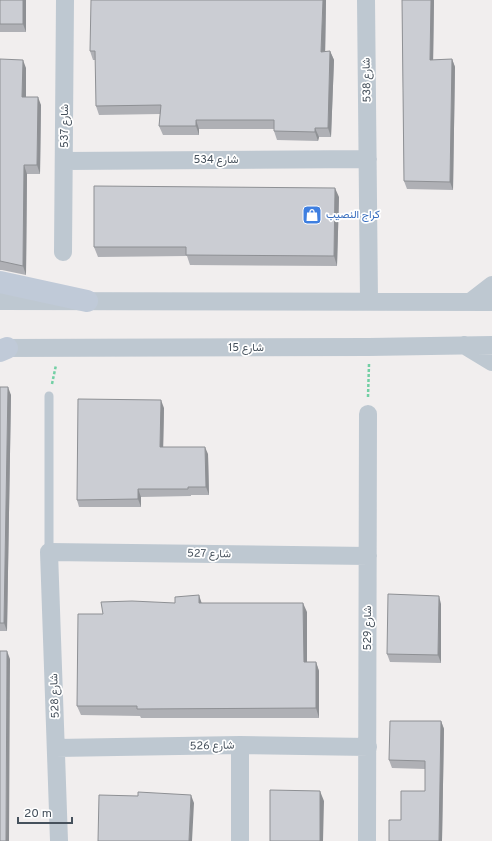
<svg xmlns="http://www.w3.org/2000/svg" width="492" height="841" viewBox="0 0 492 841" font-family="Overpass,Vazirmatn,sans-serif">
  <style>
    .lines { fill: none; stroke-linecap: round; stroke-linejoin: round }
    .path { stroke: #72cfa4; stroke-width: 2.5; stroke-dasharray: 3 2; stroke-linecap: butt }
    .lane { stroke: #bec8d1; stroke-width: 9 }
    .street { stroke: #bec8d1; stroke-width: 18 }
    .secondary { stroke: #c0cad8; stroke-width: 22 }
    .wall { fill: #afb0b5 }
    .shaded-wall { fill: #8e9094 }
    .building { fill: #cbcdd3; stroke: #8e9094 }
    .labels { text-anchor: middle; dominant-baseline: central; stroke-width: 3.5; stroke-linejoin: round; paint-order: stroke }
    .street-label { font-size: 11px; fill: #46515c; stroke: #fff }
    .shop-label { font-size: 11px; fill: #366cbe; stroke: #fff; text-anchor: start }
  </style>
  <rect width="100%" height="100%" fill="#f1eeee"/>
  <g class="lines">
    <path class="path" d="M52 384 56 365
      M368 397 369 364"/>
    <path class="lane" d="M49 552V396"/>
    <path class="street" d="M366 0 369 301
      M65 161 368 159
      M63 252 65 0
      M0 301 492 302
      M470 302 492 285
      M464 345 492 362
      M0 348 369 347 492 345
      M56 748 240 745 368 747
      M59 841 49 552 368 556
      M240 841V745
      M367 841 368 414"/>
    <path class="secondary" d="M0 282 87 301
      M0 351 7 348"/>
  </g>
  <path class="wall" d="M0 0H26V32H0Z
    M326 0 325 52 330 51 334 60 331 137H319L318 141 277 140 274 131V129H199V135H163L159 126 160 114 99 115 96 106V60H93L90 51Z
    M402 0H434L433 60 452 59 455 67 453 190 407 189 404 181Z
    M0 59 26 68V97L41 105 40 174H27L26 275 2 270H0Z
    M339 197 337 266 190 265 187 256 98 257 94 247Z
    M0 387 11 395 7 631H0Z
    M164 408 163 447 208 454 209 495H191V496L141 497V507H79L77 500Z
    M175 603H201L307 612V662H316L319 671V718H141L140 716 81 715 77 706 103 614Z
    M441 604V663L390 662 387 654Z
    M441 721 444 729 442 841 425 791V769L392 768 389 760Z"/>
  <path class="shaded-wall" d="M23 0H26V32L23 24Z
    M323 0H326L325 61 321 52Z
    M431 0H434L433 68 430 60Z
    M330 51 334 60 331 137 328 128Z
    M452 59 455 67 453 190 450 182Z
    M23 60 26 68V105L22 97Z
    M38 97 41 105 40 174 37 165Z
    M196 120 199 129V135L196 126Z
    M315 128 319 137 318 141 315 132Z
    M24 165 27 174 26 275 23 266Z
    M335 188 339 197 337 266 334 256Z
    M8 387 11 395 7 631 4 623Z
    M161 400 164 408 163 455 160 447Z
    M205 447 208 454 209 495 206 487Z
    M138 489 141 497V507L138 499Z
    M199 595 202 604 199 603Z
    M439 596 441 604V663L438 655Z
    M303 603 307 612V671L304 662Z
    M7 651 10 659 9 841H6Z
    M316 662 319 671V718L316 708Z
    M441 721 444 729 442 841H439Z
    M320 791 324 801 323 841H320Z
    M191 795 194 803 192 841H189Z"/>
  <path class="building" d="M0 0H23V24H0Z
    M91 0H323L321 52 330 51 328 128H315V132L274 131V120H196V126H159L161 105 96 106 95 51H90Z
    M402 0H431L430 60 452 59 450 182 404 181Z
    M0 59 23 60 22 97H38L37 165H24L23 266 0 261Z
    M94 186 335 188 334 256 186 255V247H94Z
    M0 387H8L4 623H0Z
    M78 399 161 400 160 447H205L206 487H188V489H138V499L77 500Z
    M388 594 439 596 438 655 387 654Z
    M199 595V603H303L304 662H316V708L137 709V706H77L78 614H103L101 602 132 601 175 603V597Z
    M0 651H7L6 841H0Z
    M390 721H441L439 841H389V820H401V791H425V761L389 760Z
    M270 790 320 791V841H270Z
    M138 792 191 795 189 841H98L99 795 138 796Z"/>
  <defs>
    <symbol id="shop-square" viewBox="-11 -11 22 22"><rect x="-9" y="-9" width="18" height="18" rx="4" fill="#3f7fe0" stroke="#fff"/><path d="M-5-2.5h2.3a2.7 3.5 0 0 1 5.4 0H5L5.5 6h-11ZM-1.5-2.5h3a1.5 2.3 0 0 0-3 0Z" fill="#fff"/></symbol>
  </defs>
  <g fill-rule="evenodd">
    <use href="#shop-square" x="301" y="204" width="22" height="22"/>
  </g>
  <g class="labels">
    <g class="street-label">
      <text transform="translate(367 80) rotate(-91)">شارع 538</text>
      <text transform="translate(65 126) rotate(-90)">شارع 537</text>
      <text x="216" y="160">شارع 534</text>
      <text x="246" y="348">شارع 15</text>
      <text transform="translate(209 554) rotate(1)">شارع 527</text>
      <text transform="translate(368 628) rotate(-90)">شارع 529</text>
      <text transform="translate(55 696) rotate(-92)">شارع 528</text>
      <text transform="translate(212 746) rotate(-1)">شارع 526</text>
    </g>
    <g class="shop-label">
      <text x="326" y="215">كراج النصيب</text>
    </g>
  </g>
  <path d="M18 817v6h54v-6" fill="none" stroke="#46515c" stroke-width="2"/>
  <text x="24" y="817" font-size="12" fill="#46515c" stroke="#ffffff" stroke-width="3" paint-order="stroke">20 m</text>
</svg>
